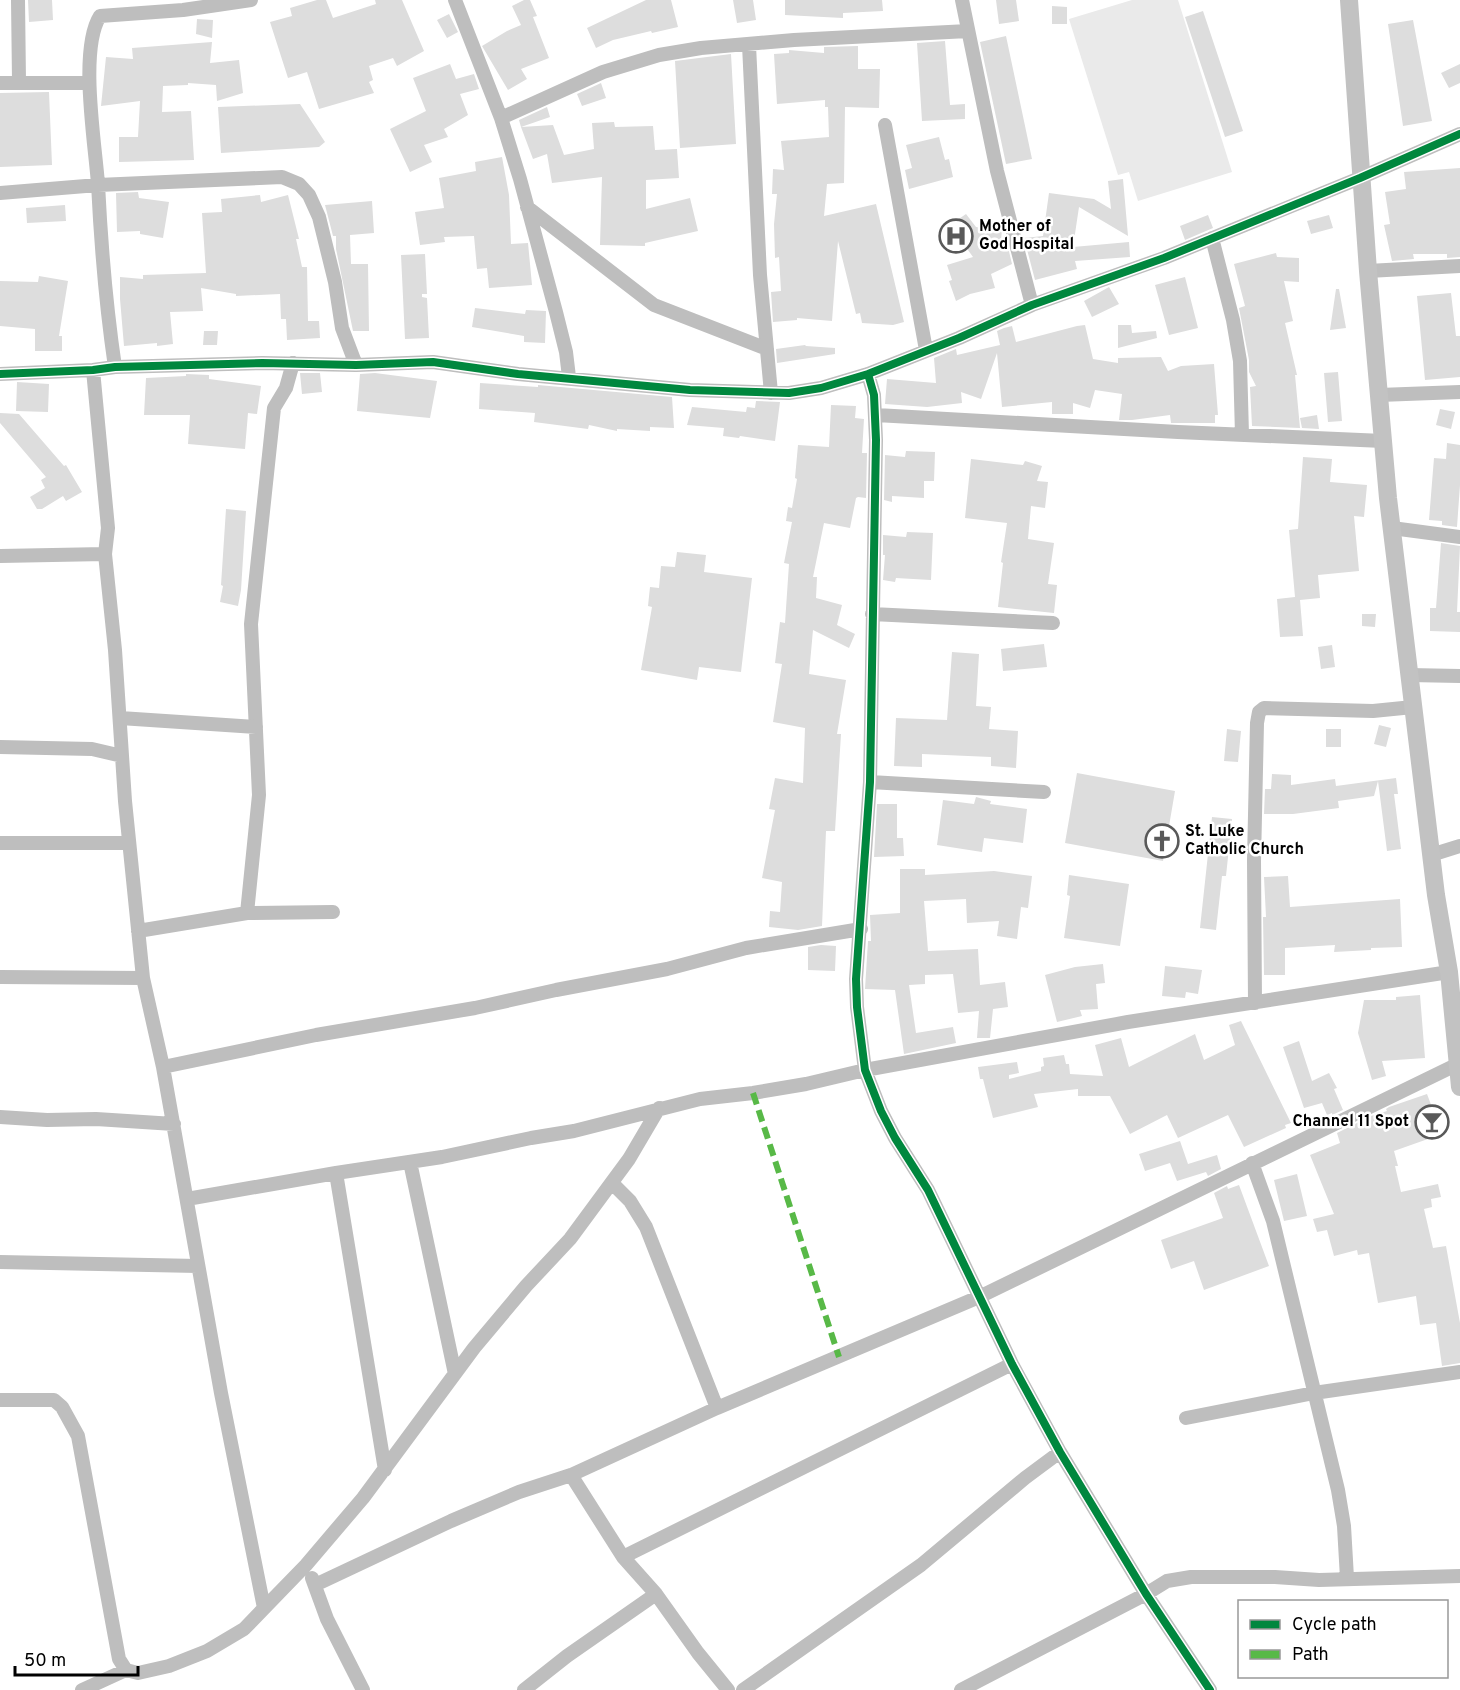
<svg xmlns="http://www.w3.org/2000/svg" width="1460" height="1690" viewBox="0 0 1460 1690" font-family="Overpass,sans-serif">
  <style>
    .green { fill: #eaeaea }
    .building { fill: #ddd }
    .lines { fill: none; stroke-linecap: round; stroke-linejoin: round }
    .minor { stroke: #bebebe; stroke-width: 14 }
    .secondary { stroke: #c2c2c2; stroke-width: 18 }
    .quiet { stroke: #58b947; stroke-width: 6; stroke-dasharray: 12 6; stroke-linecap: butt }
    .cycleway-casing { stroke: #fff; stroke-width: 11 }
    .cycleway { stroke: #00873e; stroke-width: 8 }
    .labels { text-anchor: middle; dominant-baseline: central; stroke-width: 5; stroke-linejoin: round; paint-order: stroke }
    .poi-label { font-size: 16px; font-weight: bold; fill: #000; stroke: #fff; text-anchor: start }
  </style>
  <rect width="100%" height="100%" fill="#fff"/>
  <path class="green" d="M1132 0H1178L1232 172 1138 201 1129 172 1118 175 1069 19Z"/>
  <path class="building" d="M28 0H52L53 20 29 22Z
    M317 0H326L333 18 376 4 375 0H402L424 51 397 66 393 58 369 66 373 80 369 82 374 93 319 109 307 72 288 78 270 22 292 16 290 8Z
    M524 0H530L537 16 533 17 549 58 521 69 527 79 508 90 482 46 507 31 521 25 512 6Z
    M646 0H671L678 27 652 33 651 31 613 40 596 48 587 28Z
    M733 0H753L756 20 737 23Z
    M785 0H882L883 11 843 13V18L785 15Z
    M996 0H1016L1019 21 999 24Z
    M1052 6 1067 7V24H1052Z
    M1203 11 1243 131 1225 137 1185 17Z
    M449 14 458 32 447 38 437 20Z
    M197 19 213 20 212 38 196 34Z
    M1413 20 1432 121 1403 126 1388 24Z
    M1006 36 1032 159 1006 164 980 42Z
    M945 41 950 105 965 104V119L922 121 917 43Z
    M212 42 210 63 239 60 243 93 217 101 216 85 188 83V85L163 86 162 112 191 111 194 160 119 162V137H138L140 101 101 106 106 57 133 59 132 48Z
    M858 46V69H880L879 108 845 107 844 183 827 184 824 216 876 204 904 322 893 325 862 323 860 313 856 314 838 241 832 321 797 318V320L773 322 771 292 781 291 779 257 775 258 774 224 777 194H772L773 169 784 170 781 141 829 137 828 107H825V100L777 104 774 54 789 53V50L824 53V47Z
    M731 54 736 144 680 148 675 61Z
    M450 64 456 79 474 74 479 89 460 94 468 115 444 129 448 137 424 145 432 162 410 172 390 129 426 111 413 78Z
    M1460 64V83L1449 88 1441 73Z
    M601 83 606 98 582 106 577 94Z
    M49 92 52 165 0 167V93Z
    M300 104 325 142 319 147 221 153 218 107Z
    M547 107 550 117 521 127 519 120Z
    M614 122 615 127 653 126 655 150 677 149 679 178 646 180V209L690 198 698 231 645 243V246L600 245 602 177 552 183 547 154 533 159 521 127 553 125 564 155 594 149 592 123Z
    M939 137 945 160 949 159 953 177 909 189 905 170 912 168 906 145Z
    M502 157 509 195 511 244 528 243 532 285 489 288 487 268 477 269 474 236 444 237 445 242 420 245 415 212 444 208 439 178 476 171 475 162Z
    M1460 168V257L1447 258V254H1413L1414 259 1392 261 1384 225 1390 224 1385 192 1406 189 1404 172Z
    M1123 179 1128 236 1079 207 1073 247 1129 242 1130 257 1075 261 1077 269 1035 280 1024 238 1043 236 1049 193 1094 199 1111 209 1108 181Z
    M138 192 139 198 169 202 163 238 140 234V231L117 232 116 193Z
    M260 195 261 202 288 195 299 239H296L302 267H307L308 321H319L320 338 287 340 286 319H281L280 294 236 296V294L201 288 203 311 170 312 173 344 157 346V343L124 346 120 299V277L143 279V275L206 273 202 213 222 212 221 199Z
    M372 201 374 233 350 235 351 264H368L369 331H353L336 249V236H333L325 205Z
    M65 205 66 221 27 223 26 208Z
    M966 214 976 227 1002 230 1001 240 1006 239 1012 264 991 274 995 288 970 294 956 301 949 281 952 280 947 265 973 257 950 225Z
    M1208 215 1213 228 1185 240 1180 226Z
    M1329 215 1333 228 1311 234 1307 221Z
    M1276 253 1277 257 1299 258V282L1284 281 1293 321 1285 323 1297 375H1295L1300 428 1252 426 1250 387 1256 386 1249 372V360L1239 308 1245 306 1234 264Z
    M425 254 427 294H422V297L427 298 429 338 405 339 401 255Z
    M39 276 68 281 59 336H62V351H35V329L0 326V281L38 282Z
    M1185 277 1198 328 1169 335 1155 285Z
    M1109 287 1119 304 1092 317 1084 301Z
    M1336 289H1339L1346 328 1330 330Z
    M1451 293 1456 336H1460V377L1425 380 1417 296Z
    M475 308 525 314 526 310 546 311 545 343 524 342V336L472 327Z
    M1085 325 1093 359 1118 363V358L1161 357 1168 371 1181 366 1214 364 1218 415H1215V423H1171L1170 415 1132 420H1119L1122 394 1095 390 1090 408 1073 403V414H1052V402L1002 407 997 353 981 399 961 392 962 403 927 407 885 404 887 379 936 383 934 358 956 349 957 355 1000 345 997 331 1004 328 1012 326 1016 342 1077 326Z
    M1118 325H1131L1132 333 1156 331 1157 338 1118 348Z
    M204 331H218L217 345H203Z
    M805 345 806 346 835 348V354L777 363 776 349Z
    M1338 372 1342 421 1328 422 1324 373Z
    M300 373H320L322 392 302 394Z
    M375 373 437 381 430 418 357 411 360 374Z
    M186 374 209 375V379L261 386 257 414 248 413 245 449 188 444 190 415H144L146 378 186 376Z
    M17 382 49 384 48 412 16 411Z
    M480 383 538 387V385L672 397 674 428 650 427V431L617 429V431L589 425 588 429 534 422 535 413 479 409Z
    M756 401 780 402 775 441 740 436 739 438 723 436 724 428 687 425 692 407 746 412 747 407 755 408Z
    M831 405 856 406 855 418 864 419 862 453H867L866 498 858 497 856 498 850 528 824 523 813 577H817L816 598 842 605 837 625 855 634 849 648 813 630 809 674 846 680 837 734H841L835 831H826L822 926 798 930 769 927 770 911 780 912 782 882 762 878 775 810 769 809 775 778 803 783 805 728 773 722 782 664 775 663 780 622 785 623 789 564 784 563 792 522 786 521 788 507 792 508 797 479 795 478 798 445 829 447Z
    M1440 409 1455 412 1451 429 1436 425Z
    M0 413 19 414 64 466 66 465 82 492 66 501 63 496 42 509H37L30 497 45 488 41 480 46 477 0 423Z
    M1317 415 1319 429 1302 428 1300 418Z
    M1447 443 1460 445V485L1457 527 1442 525V521L1429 520 1434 458 1446 459Z
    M906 451 935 452 934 481H924V498L892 496V502L884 500 885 455 905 457Z
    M1303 457 1332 459 1330 482 1367 485 1364 517 1354 516 1359 571 1318 575 1320 598 1300 600 1303 636 1280 637 1277 599 1295 597 1289 530 1298 529Z
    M971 459 1023 465 1025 461 1042 466 1037 481 1048 482 1045 508 1031 506 1028 539 1054 543 1048 584 1057 585 1054 613 998 607 1003 563 1001 562 1007 523 965 518Z
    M226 509 246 511 241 590 238 606 220 602 223 586 221 585Z
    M907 532 933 533 931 580 896 578 895 582 883 580 885 555H883V535L906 537Z
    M1441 543 1460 546 1457 612H1460V632L1430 631V608H1436Z
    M677 552 706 555 704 572 752 578 741 672 699 667 697 680 641 670 652 607 648 606 650 587 659 588 661 566 675 567Z
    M1362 614H1376L1375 627 1362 626Z
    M1044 644 1047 667 1003 671 1001 649Z
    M1332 645 1335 667 1321 669 1318 647Z
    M952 652 979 654 976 706 991 707 989 729 1018 731 1016 768 991 766V757L922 754V767L894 766 896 718 947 720Z
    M1379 725 1391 728 1386 747 1374 744Z
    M1227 729 1241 731 1238 762 1224 761Z
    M1326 729H1341V747H1326Z
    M1077 773 1175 791 1163 861 1065 843Z
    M1272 774 1291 775V785L1335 779 1336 786 1396 778 1398 794H1394L1401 849 1387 851 1378 781 1374 796 1338 801 1339 808 1293 814H1264L1265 789H1271Z
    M976 797 991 801 990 804 1027 809 1023 843 984 838 982 852 937 845 943 800 974 804Z
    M877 804H897V838H903L904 856 874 857Z
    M1212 817 1232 819 1226 876H1222L1216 930 1200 928Z
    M900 869H925V875L994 871 1032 876 1028 908 1021 907 1017 939 997 936 999 921 967 923 966 899 924 901 928 951 978 949 980 985 1005 982 1008 1007 993 1009 990 1038H977L979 1011 958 1013 953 974 925 975V984L909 985 916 1033 953 1027 956 1043 904 1054 895 990 865 989 868 941H871L870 915 900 913Z
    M1069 875 1129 884 1120 946 1064 938 1070 896 1067 895Z
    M1288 876 1290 907 1400 899 1402 947 1371 948V950L1334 952 1335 945 1285 948V975H1264L1263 917H1266L1264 877Z
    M821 945 836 946 835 971 808 970V947Z
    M1103 964 1105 983 1096 984 1098 1009 1080 1010 1082 1016 1057 1022 1045 975 1075 967Z
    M1165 966 1202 970 1198 994 1186 992 1185 998 1162 996Z
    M1420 995 1425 1058 1382 1061 1386 1076 1372 1080 1358 1033 1364 1000H1396V997Z
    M1241 1021 1291 1123 1285 1125 1286 1128 1244 1147 1228 1115 1178 1138 1167 1115 1130 1134 1110 1096H1078V1089L1034 1094 1038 1107 993 1118 983 1079H980L978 1067 1017 1062 1019 1073 1009 1075V1079L1041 1071V1067L1044 1066 1043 1058 1064 1055 1066 1064H1069L1070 1074 1103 1076 1095 1045 1121 1038 1129 1067 1195 1034 1204 1060 1235 1045 1229 1025Z
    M1299 1041 1312 1081 1329 1073 1337 1088 1334 1089 1343 1110 1332 1115V1113L1327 1115 1322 1103 1304 1108 1283 1047Z
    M1427 1094 1442 1134 1394 1151 1398 1166H1395L1401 1192 1438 1184 1441 1197 1431 1199 1432 1207 1424 1209 1433 1248 1446 1246 1460 1323V1363L1442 1366 1436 1323 1420 1325 1416 1296 1378 1303 1369 1253 1358 1255 1357 1250 1334 1256 1327 1230 1317 1232 1313 1219 1334 1214 1310 1155 1340 1143 1337 1133 1371 1116 1387 1111 1386 1109 1389 1107Z
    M1180 1141 1188 1164 1217 1155 1221 1169 1208 1176 1206 1172 1177 1181 1170 1163 1145 1171 1139 1154Z
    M1297 1174 1307 1216 1284 1221 1274 1180Z
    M1239 1185 1269 1266 1204 1290 1194 1261 1171 1269 1161 1240 1223 1218 1214 1193 1227 1186 1228 1189Z"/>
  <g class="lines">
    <path class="minor" d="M18 0 19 81
      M455 0 501 118 520 179 556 312 566 352 569 377
      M962 0 997 171 1032 305
      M749 45 760 275 771 393
      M0 83H89
      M501 118 603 72 659 55 701 48 794 40 968 31
      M885 125 926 350
      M0 193 98 185 282 177 299 184 309 195 319 217 335 282 342 328 356 365
      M527 207 654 305 767 349
      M1212 238 1233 320 1240 361 1242 435
      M1368 271 1460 266
      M115 367C106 306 101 245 98 184 95 143 79 49 100 16L183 10 251 0
      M93 370 108 528 105 554 115 650 125 801 143 978 163 1067 221 1393 264 1608
      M0 374 93 370 115 367 262 363 356 365 433 362 518 374 690 390 789 393 821 388 868 374 959 338 1032 305 1164 258 1360 178 1460 134
      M868 374 874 395 876 440 870 782 856 979 857 1007 865 1070 881 1111 895 1138 928 1190 1012 1364 1060 1452 1146 1594 1210 1690
      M1379 395 1460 392
      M876 415 1178 432 1383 441
      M1392 528 1460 537
      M0 556 105 554
      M872 614 1053 623
      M1409 675 1460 676
      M120 718 256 727
      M0 747 92 749 122 756
      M870 782 1044 792
      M0 843H128
      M1431 855 1460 846
      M247 913 259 795 251 624 274 408 286 388 293 363
      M138 931 247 913 333 912
      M0 977 143 978
      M1255 1003 1254 861 1257 723 1259 712 1264 708 1373 711 1413 707
      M163 1067 316 1035 475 1008 556 990 667 969 746 948 861 929
      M0 1117 47 1120 96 1119 174 1124
      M410 1162 455 1374
      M1252 1163 1273 1221 1338 1490 1344 1526 1347 1578
      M336 1173 385 1470
      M612 1183 630 1201 646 1227 717 1408
      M187 1199 336 1173 442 1157 531 1138 574 1131 700 1099 753 1093 806 1084 865 1070 1128 1022 1449 972
      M0 1262 198 1266
      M0 1400H54L62 1407 78 1436 119 1659 126 1670
      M1186 1418 1314 1393 1460 1372
      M571 1475 623 1557 656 1594 698 1653 728 1690
      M623 1557 1012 1364
      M312 1578 327 1619 363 1690
      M315 1585 451 1521 519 1492 571 1475 717 1408 979 1297 1460 1063
      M82 1690 126 1670 138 1673 169 1666 207 1651 244 1629 306 1565 363 1498 474 1348 526 1286 570 1239 629 1159 659 1108
      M524 1690 567 1656 656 1594
      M743 1690 921 1565 1025 1478 1060 1452
      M961 1690 1146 1594 1167 1581 1191 1577H1275L1319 1580 1460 1576"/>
    <path class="secondary" d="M1349 0 1368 271 1388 498 1436 895 1449 972 1460 1087"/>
    <path class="quiet" d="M753 1093 839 1357"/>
    <defs>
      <path id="cycleway" d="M0 374 93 370 115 367 262 363 356 365 433 362 518 374 690 390 789 393 821 388 868 374 959 338 1032 305 1164 258 1360 178 1460 134
        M868 374 874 395 876 440 870 782 856 979 857 1007 865 1070 881 1111 895 1138 928 1190 1012 1364 1060 1452 1146 1594 1210 1690"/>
    </defs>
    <use href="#cycleway" class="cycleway-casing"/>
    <use href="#cycleway" class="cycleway"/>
  </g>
  <defs>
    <symbol id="hospital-ring" viewBox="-11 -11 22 22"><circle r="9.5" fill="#fff" stroke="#595959" stroke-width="1.5"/><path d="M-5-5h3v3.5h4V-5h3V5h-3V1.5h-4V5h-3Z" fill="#595959"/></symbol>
    <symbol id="church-ring" viewBox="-11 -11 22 22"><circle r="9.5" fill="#fff" stroke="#595959" stroke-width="1.5"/><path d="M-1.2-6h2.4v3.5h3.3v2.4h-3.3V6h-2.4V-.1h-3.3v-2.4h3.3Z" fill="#595959"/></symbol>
    <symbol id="bar-ring" viewBox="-11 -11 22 22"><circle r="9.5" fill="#fff" stroke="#595959" stroke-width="1.5"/><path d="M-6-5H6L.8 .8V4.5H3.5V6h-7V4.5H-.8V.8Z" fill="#595959"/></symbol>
  </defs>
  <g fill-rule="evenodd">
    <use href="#hospital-ring" x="937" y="217" width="38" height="38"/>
    <use href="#church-ring" x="1143" y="822" width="38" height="38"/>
    <use href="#bar-ring" x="1413" y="1103" width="38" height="38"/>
  </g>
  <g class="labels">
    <g class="poi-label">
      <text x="979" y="227">Mother of<tspan x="979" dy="18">God Hospital</tspan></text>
      <text x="1185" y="832">St. Luke<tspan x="1185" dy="18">Catholic Church</tspan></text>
      <text x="1409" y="1122" text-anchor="end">Channel 11 Spot</text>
    </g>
  </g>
  <rect x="1238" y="1600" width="210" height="78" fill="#ffffff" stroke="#999999" stroke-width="1.5"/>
  <rect x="1250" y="1620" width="30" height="9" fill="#00873e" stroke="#999999" stroke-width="1.5"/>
  <text x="1292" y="1630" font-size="18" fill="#000000">Cycle path</text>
  <rect x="1250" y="1650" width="30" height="9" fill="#58b947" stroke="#999999" stroke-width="1.5"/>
  <text x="1292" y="1660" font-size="18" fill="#000000">Path</text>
  <path d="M15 1666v9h123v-9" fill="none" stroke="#000000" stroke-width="3"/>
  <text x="24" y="1666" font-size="18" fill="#000000" stroke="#ffffff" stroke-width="4.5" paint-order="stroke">50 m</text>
</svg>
